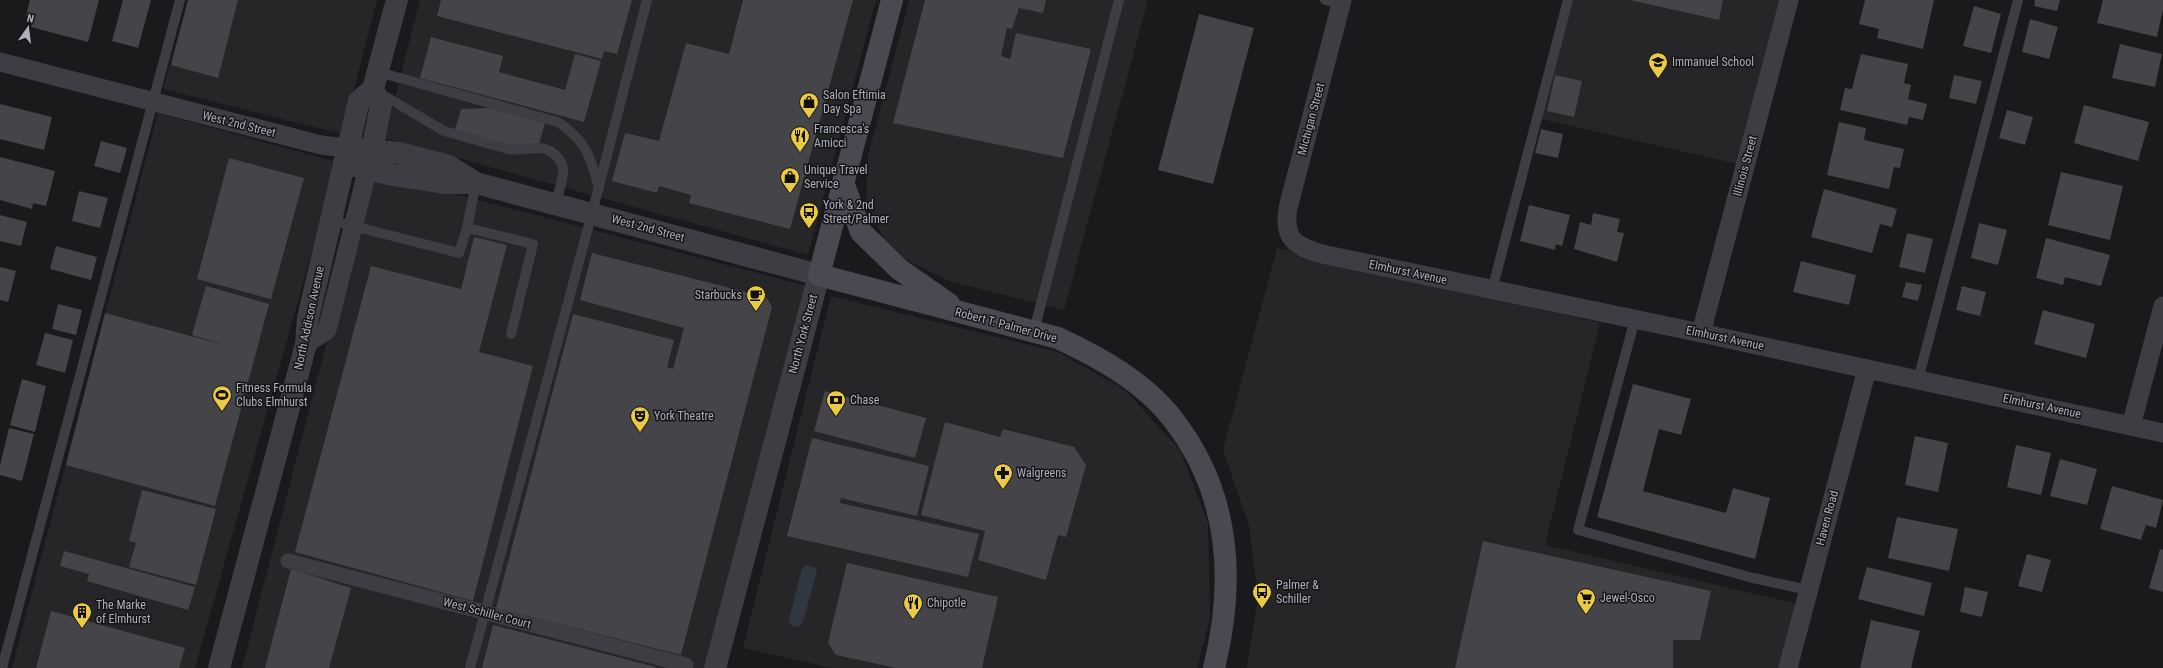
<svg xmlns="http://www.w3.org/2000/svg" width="2163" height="668" viewBox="0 0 2163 668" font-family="'Roboto Condensed',sans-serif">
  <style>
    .built { fill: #262629 }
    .water { fill: #303740 }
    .building { fill: #444449 }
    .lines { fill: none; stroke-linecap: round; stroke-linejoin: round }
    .service { stroke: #3d3d43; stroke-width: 10 }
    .pedestrian { stroke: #3d3d43; stroke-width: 15 }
    .minor { stroke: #3d3d43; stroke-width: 19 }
    .tertiary { stroke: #3d3d43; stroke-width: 22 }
    .secondary { stroke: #494a51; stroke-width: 22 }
    .labels { text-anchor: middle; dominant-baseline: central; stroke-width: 3; stroke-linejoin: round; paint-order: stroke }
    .poi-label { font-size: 12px; fill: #adafbb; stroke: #151517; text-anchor: start }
    .street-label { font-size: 12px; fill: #adafbb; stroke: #151517 }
  </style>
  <rect width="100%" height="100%" fill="#1a1a1c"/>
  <path class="built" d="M188 0H377L342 134 163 89Z
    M420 0H876L808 255 385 138Z
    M909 0H1148L1064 310 949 281 891 252 866 205 868 156Z
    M1570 0H1786L1742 165 1541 119Z
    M158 113 337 162 195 668H12Z
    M371 172 807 286 704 668H242Z
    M1277 248 1600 323 1545 545 1798 604 1780 668H1247L1258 596 1249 526 1223 450Z
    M831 296 1058 352 1125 390 1180 450 1208 523 1210 617 1197 668H832L743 648Z"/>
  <path class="water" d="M806 565 814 567 817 571 803 622 799 626 794 627 790 624 789 620 802 568Z"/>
  <path class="building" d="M30 0H99L88 42 31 27 34 18 26 16Z
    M123 0H151L138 48 112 41Z
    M188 0H238L218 78 171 65Z
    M441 0H632L617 54 604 51 602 59 437 16Z
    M743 0H853L790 229 689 203 691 195 659 186 657 193 612 181 625 133 659 141 686 43 729 54Z
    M925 0H1046L1043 13 1019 8 1012 29 1007 28 1001 56 1010 59 1016 33 1091 49 1063 158 893 123Z
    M1630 0H1723L1719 20Z
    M1865 0H1934L1923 49 1877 38 1879 29 1859 24Z
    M2035 0H2060L2057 11 2034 6Z
    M2103 0H2163V9L2157 37 2097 23Z
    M1974 6 2001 14 1991 53 1963 46Z
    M1199 14 1254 28 1213 184 1158 170Z
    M2030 19 2058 27 2049 59 2022 52Z
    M431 37 503 56 499 72 565 90 575 54 601 61 584 122 420 78Z
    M2120 44 2162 54 2155 87 2112 78Z
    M1861 54 1908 64 1904 83 1911 85 1908 99 1927 104 1923 120 1909 117 1907 125 1840 110 1845 88 1852 89Z
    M1555 75 1582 81 1574 117 1547 111Z
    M1954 75 1982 81 1976 104 1949 98Z
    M0 104 52 117 44 150 0 139Z
    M2084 105 2149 122 2138 161 2074 143Z
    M490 108 545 123 539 144 511 145 455 130 461 109Z
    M2007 110 2033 117 2025 145 1999 138Z
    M1839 122 1866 128 1864 140 1904 149 1900 168 1894 167 1889 189 1827 175Z
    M1541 129 1563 134 1558 158 1535 153Z
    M101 141 127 148 120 173 94 166Z
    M0 157 55 171 46 206 33 203 32 209 0 200Z
    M229 158 304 178 271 299 197 279Z
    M2061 172 2123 186 2110 240 2048 225Z
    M1824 189 1897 209 1892 227 1880 224 1872 253 1811 237Z
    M79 191 108 198 100 228 72 221Z
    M1529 205 1570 215 1562 246 1556 244 1555 250 1520 241Z
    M1593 213 1620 219 1617 232 1624 233 1617 262 1574 249 1580 222 1591 225Z
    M0 215 27 222 21 246 0 241Z
    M1979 223 2007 230 1998 265 1971 258Z
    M1907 233 1933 239 1925 273 1899 267Z
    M474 237 507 245 479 352 533 366 473 601 295 552 371 266 461 289Z
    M2046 238 2110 255 2101 286 2065 277 2063 285 2036 278Z
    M56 246 97 257 91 280 50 269Z
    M592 253 766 297 772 307 681 655 496 608 573 314 674 340 667 367 673 369 684 328 580 300Z
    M1801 261 1856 275 1849 305 1793 292Z
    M0 267 16 271 8 302 0 300Z
    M1906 282 1922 285 1918 301 1902 297Z
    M206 286 269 304 215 506 66 465 105 313 228 346 192 335Z
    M1962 286 1986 292 1980 316 1956 310Z
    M58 304 82 310 76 335 52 329Z
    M2043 310 2095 324 2086 358 2034 344Z
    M45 333 73 340 65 373 36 365Z
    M22 379 46 386 35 432 10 425Z
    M1633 384 1691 399 1681 435 1659 429 1643 491 1726 513 1733 488 1770 498 1755 559 1597 517Z
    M825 391 926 418 915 458 814 431Z
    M945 422 1000 437 1003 429 1074 447 1086 465 1066 537 1058 535 1046 580 978 560 985 531 921 515Z
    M9 428 34 434 22 481 0 475V465Z
    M1915 436 1948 443 1938 492 1905 485Z
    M812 438 929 466 917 516 841 498 840 503 979 534 968 577 787 536Z
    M2016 445 2051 453 2041 495 2007 487Z
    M2060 459 2097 469 2087 505 2050 496Z
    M2112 486 2163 500 2156 528 2146 525 2141 540 2100 529Z
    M142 490 216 509 196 585 129 567 136 543 129 541Z
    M1897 517 1958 529 1949 571 1888 558Z
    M1483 541 1711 591 1700 640H1673V668H1455Z
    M2160 549 2163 550V592L2149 588Z
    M64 551 195 587 188 610 87 581 89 574 60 566Z
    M2027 554 2051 560 2042 592 2018 586Z
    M847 563 998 597 982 668H896L836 655 828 643Z
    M1867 567 1932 583 1924 616 1858 599Z
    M291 569 351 588 329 668H265Z
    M1965 587 1988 592 1982 617 1960 612Z
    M51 611 185 648 179 668H36Z
    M1871 620 1920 631 1911 668H1860Z
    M493 625 656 667V668H482Z"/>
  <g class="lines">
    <path class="service" d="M1325 0 1341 4
      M378 72 558 122C587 142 589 154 599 187
      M378 92 444 131 508 149C519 151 528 148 539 148 550 148 562 158 563 169 564 179 558 193 556 203
      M330 220 459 253 467 228 533 244 511 334
      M467 228 476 183
      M1492 290 1568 0
      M1635 319 1578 530 1753 578 1808 590
      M1034 331 1119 0
      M1918 380 2018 0
      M2 668 180 0
      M470 668 592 213 647 0"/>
    <path class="pedestrian" d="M288 561 686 665"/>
    <path class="minor" d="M1342 0 1288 208C1283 239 1295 246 1322 254L1701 333 2163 433
      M0 62 321 145 347 148
      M1701 333 1789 0
      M306 344 327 330 368 168
      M2131 426 2163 306
      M1788 668 1867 369"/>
    <path class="tertiary" d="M347 148 399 153 449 166 476 183
      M344 163 393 175 445 183H476L819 275 715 668
      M369 165 381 106 373 89
      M219 668 306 344 308 318 359 101 373 89 397 0"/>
    <path class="secondary" d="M892 0 819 275 1058 338C1099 357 1144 382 1172 418 1230 492 1236 579 1214 668
      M843 182 861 232 899 269 949 304"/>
  </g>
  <defs>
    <symbol id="school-pin" viewBox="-11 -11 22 30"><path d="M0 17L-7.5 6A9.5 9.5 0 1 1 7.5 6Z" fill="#eac943" stroke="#151517"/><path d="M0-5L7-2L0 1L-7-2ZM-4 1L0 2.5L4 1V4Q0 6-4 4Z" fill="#111"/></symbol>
    <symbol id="shop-pin" viewBox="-11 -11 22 30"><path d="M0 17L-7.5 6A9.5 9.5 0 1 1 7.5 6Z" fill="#eac943" stroke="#151517"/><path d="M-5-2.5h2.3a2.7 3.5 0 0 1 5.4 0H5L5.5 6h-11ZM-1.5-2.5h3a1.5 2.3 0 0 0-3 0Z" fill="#111"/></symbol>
    <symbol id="restaurant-pin" viewBox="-11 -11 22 30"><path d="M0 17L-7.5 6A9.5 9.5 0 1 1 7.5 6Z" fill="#eac943" stroke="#151517"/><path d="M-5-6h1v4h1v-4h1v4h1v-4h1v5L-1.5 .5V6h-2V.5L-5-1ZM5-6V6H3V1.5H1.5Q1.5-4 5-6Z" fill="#111"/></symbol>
    <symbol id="bus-pin" viewBox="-11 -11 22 30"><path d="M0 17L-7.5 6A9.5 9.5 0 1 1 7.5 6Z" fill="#eac943" stroke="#151517"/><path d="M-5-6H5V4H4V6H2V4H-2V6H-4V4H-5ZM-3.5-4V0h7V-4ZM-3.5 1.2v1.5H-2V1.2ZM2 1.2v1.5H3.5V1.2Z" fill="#111"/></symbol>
    <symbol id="cafe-pin" viewBox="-11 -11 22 30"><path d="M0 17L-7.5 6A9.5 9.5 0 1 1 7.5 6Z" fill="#eac943" stroke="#151517"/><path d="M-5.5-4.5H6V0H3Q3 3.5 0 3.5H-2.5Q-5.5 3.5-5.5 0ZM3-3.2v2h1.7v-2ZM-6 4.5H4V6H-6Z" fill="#111"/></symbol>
    <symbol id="stadium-pin" viewBox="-11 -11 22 30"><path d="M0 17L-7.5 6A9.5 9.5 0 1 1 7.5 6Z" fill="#eac943" stroke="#151517"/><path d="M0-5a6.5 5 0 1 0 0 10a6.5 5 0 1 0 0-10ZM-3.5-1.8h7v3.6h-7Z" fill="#111"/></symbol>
    <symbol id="bank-pin" viewBox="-11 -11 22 30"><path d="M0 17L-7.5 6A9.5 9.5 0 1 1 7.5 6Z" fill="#eac943" stroke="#151517"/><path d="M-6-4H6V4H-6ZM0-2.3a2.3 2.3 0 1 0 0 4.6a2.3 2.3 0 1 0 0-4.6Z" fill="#111"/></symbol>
    <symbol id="theatre-pin" viewBox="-11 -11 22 30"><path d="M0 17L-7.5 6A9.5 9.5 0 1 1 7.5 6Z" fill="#eac943" stroke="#151517"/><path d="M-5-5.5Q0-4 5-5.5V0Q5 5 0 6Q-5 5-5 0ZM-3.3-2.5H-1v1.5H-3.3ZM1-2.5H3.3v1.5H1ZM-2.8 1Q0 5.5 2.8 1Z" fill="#111"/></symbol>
    <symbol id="pharmacy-pin" viewBox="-11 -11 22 30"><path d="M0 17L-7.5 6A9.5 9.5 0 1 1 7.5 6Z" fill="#eac943" stroke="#151517"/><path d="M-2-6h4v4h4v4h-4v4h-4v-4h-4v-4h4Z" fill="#111"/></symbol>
    <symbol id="supermarket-pin" viewBox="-11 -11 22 30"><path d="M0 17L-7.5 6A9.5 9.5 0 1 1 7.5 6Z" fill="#eac943" stroke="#151517"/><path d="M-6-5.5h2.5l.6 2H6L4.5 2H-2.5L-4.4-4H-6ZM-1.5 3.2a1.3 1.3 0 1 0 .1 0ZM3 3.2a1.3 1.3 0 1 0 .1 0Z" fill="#111"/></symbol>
    <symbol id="building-pin" viewBox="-11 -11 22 30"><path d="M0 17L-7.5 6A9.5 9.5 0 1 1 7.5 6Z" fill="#eac943" stroke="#151517"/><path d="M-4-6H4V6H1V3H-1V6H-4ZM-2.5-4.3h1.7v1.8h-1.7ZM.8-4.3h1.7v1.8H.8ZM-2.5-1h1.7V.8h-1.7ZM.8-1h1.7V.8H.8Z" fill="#111"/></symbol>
  </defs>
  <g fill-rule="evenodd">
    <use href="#school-pin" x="1647" y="51" width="22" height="30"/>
    <use href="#shop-pin" x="798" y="91" width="22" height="30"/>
    <use href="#restaurant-pin" x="789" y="125" width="22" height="30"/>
    <use href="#shop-pin" x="779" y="166" width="22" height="30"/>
    <use href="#bus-pin" x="798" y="201" width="22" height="30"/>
    <use href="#cafe-pin" x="745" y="284" width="22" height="30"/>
    <use href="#stadium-pin" x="211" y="384" width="22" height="30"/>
    <use href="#bank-pin" x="825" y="389" width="22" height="30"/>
    <use href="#theatre-pin" x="629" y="405" width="22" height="30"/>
    <use href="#pharmacy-pin" x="992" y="462" width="22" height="30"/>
    <use href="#bus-pin" x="1251" y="581" width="22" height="30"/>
    <use href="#supermarket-pin" x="1575" y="587" width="22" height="30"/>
    <use href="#restaurant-pin" x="902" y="592" width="22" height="30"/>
    <use href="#building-pin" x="71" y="601" width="22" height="30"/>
  </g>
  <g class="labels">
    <g class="poi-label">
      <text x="1672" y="62">Immanuel School</text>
      <text x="823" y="95">Salon Eftimia<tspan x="823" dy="14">Day Spa</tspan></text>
      <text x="814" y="129">Francesca's<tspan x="814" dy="14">Amicci</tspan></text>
      <text x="804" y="170">Unique Travel<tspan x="804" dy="14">Service</tspan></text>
      <text x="823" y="205">York &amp; 2nd<tspan x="823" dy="14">Street/Palmer</tspan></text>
      <text x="742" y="295" text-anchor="end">Starbucks</text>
      <text x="236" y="388">Fitness Formula<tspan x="236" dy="14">Clubs Elmhurst</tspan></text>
      <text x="850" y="400">Chase</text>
      <text x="654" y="416">York Theatre</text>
      <text x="1017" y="473">Walgreens</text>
      <text x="1276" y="585">Palmer &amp;<tspan x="1276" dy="14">Schiller</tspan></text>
      <text x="1600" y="598">Jewel-Osco</text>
      <text x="927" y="603">Chipotle</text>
      <text x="96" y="605">The Marke<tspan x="96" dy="14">of Elmhurst</tspan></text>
    </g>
    <g class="street-label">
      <text transform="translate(1311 119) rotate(-75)">Michigan Street</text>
      <text transform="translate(239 124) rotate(14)">West 2nd Street</text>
      <text transform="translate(1745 166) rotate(-75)">Illinois Street</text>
      <text transform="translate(648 228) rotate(15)">West 2nd Street</text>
      <text transform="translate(1408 272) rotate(12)">Elmhurst Avenue</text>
      <text transform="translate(309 318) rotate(-78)">North Addison Avenue</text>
      <text transform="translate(1006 325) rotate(15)">Robert T. Palmer Drive</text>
      <text transform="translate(803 334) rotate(-75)">North York Street</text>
      <text transform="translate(1725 338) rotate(12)">Elmhurst Avenue</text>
      <text transform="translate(2042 406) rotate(12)">Elmhurst Avenue</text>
      <text transform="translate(1827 518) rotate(-75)">Haven Road</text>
      <text transform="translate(487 613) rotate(15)">West Schiller Court</text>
    </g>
  </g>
  <g transform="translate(28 28) rotate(14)" stroke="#151517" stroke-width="3" paint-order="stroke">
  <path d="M0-3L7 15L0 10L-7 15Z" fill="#adafbb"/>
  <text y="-6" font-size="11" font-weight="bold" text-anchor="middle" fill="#adafbb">N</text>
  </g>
</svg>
